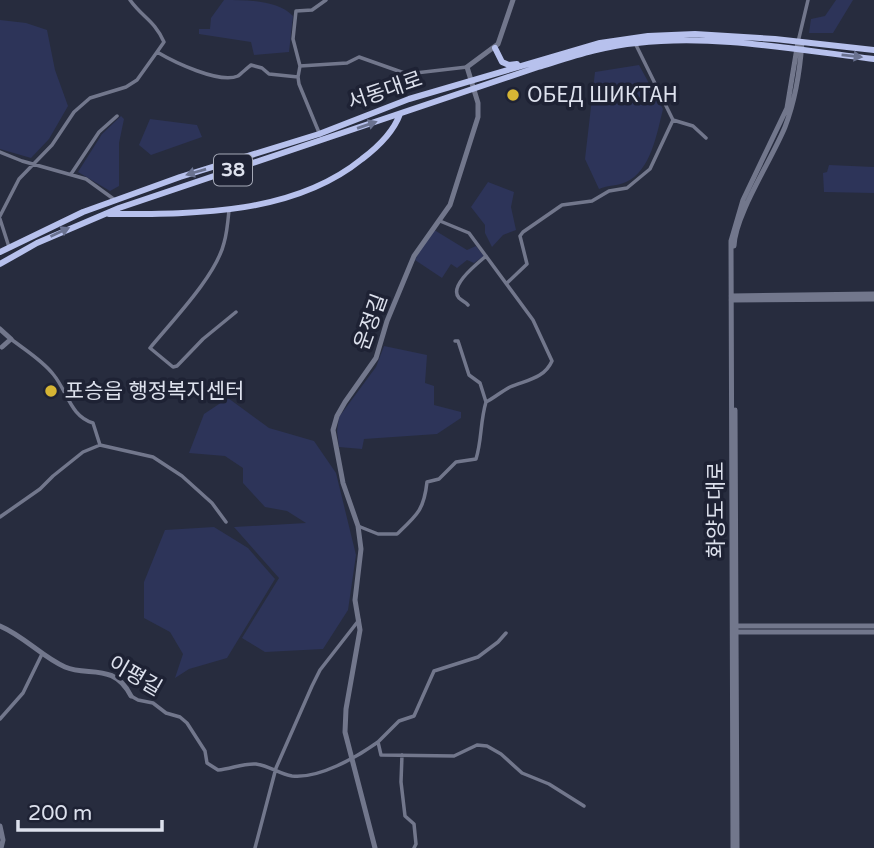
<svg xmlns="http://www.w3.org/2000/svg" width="874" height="848" viewBox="0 0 874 848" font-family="'Varela Round','Noto Sans KR',sans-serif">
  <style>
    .green { fill: #2d3459 }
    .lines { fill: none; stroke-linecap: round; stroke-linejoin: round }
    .minor { stroke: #72778c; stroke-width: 3.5 }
    .tertiary { stroke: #72778c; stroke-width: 5 }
    .primary { stroke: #b7c1ed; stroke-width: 6 }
    .oneway { fill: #6a7290 }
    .poi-dot { fill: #d6b534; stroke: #1e2234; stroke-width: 2.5 }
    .labels { text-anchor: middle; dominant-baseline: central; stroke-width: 7; stroke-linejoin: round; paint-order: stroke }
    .shield { fill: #1e2234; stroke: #a4a8b6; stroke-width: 2 }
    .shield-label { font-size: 19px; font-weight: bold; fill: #dde1ed }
    .street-label { font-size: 21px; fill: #dde1ed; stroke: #1e2234 }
    .poi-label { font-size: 21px; fill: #dde1ed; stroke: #1e2234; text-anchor: start }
  </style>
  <rect width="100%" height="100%" fill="#272c3e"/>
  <path class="green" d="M224 0C247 0 278 0 293 16L289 52 254 55 251 42 199 34V29H210L211 18Z
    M836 0H853L833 33H809L811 19 825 16Z
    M0 20 26 23 47 30 55 70 68 106 49 139 31 158 0 149Z
    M639 65 663 109C657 133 651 171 626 182 618 186 608 185 599 189L585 159 595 72Z
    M121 116 124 119 119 143V186L110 191 78 172 102 134Z
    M150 119 197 125 202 137 151 155 139 145Z
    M829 165 874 167V193L824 192 823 173 827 172Z
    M488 182 514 192 511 207 516 230 503 235 492 247 485 233V225L471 207Z
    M431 228 467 250 476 246 484 256 474 263 467 260 457 268 451 264 442 278 415 260Z
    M384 346 427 355 425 383 434 386V405L461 412V418L437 434 364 439 362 449 339 447 337 431 339 417 376 367Z
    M228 398 269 428 314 441 336 473 356 555 348 610 323 649 265 652 242 638 279 578 234 527 306 523 287 511 265 507 243 483V468L225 456 189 453 204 414Z
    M214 527 248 548 275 579 227 658 189 669 175 678 183 654 170 632 144 618V582L165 530Z"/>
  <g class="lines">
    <path class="minor" d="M130 0C143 18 154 20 164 42L157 52C174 62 219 84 238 76 242 73 247 68 251 65L262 68 269 74 298 77
      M798 42 808 0
      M300 66 293 39 296 11 312 10 326 0
      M673 120 693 126 706 138
      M320 135 299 84 298 77 300 66 347 63 359 57 407 74 467 67
      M0 152 22 161 86 179 115 200
      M71 174 99 132 117 116
      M229 210C228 221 227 233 224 243 216 276 172 321 150 348L173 367 177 366 203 339 236 312
      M0 216 19 179 52 145 74 112 90 98 126 87 137 80 157 52
      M0 219 9 247
      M507 283 527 264 520 236 523 232 562 205 592 201 609 191 627 188 650 169 673 120 636 45
      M468 305C466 302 462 301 459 298 448 286 478 263 486 256
      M11 339C25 350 42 360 53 374 68 392 70 416 93 423L100 445
      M455 341H458L469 375 480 383 486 402
      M0 517 40 489 53 476 83 452 100 445 153 457 182 476 212 503 226 522
      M358 526 378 534H397C417 515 424 510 427 482L439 479 456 462 476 459C482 440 480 422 486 402 494 398 502 391 510 387 526 380 544 379 552 361L533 320 469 233 440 221
      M131 696 138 700 153 703 166 713 180 717 187 723 205 751 207 763 218 770C231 769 243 763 256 764 270 766 279 774 292 776 319 779 357 757 378 742L381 755 454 756 477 745 487 746 501 754 522 773 549 784 584 806
      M0 719 23 693 42 654
      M378 742 399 721 414 716 434 671 478 657 498 642 506 633
      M402 755 401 782 405 816 414 824 416 844 414 848
      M255 848 276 768 312 686 320 670 359 620"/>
    <path class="tertiary" d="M734 246C735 215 772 159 785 127 795 101 800 70 802 42
      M731 296 874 294
      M731 300 874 299
      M0 329 11 339 2 347
      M735 410 737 848
      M0 626C24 636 42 657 65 667 88 677 114 662 131 696
      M734 626H874
      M734 632H874
      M0 826 3 840 1 848
      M375 848 345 732 346 709 360 630 355 600 361 549 358 526 343 483 333 430 337 416 345 402 376 358 387 321 414 256 450 205 478 117V103L467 67 498 44 513 0
      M733 848 731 241 743 200 787 108 798 42"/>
    <path class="primary" d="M495 48 502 62 509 65 517 64
      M109 214C195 214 293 215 362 159 378 147 393 133 400 114
      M0 252 83 212 180 177 319 134 409 99 600 43 648 36 695 34 775 39 874 50
      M0 264 37 243 119 208 538 67C571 57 603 46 637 43 716 34 796 50 874 59"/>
  </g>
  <defs><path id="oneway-solid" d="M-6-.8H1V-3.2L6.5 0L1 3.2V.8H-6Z" transform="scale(1.75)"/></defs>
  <g class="oneway">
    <use href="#oneway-solid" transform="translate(852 56) rotate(6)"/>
    <use href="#oneway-solid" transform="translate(367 125) rotate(-19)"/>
    <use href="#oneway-solid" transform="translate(196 172) rotate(164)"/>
    <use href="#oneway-solid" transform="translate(60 232) rotate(-25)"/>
  </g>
  <g class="poi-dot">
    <circle cx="513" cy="95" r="7"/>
    <circle cx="51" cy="391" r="7"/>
  </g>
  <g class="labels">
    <rect class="shield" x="214" y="154.5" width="38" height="31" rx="5"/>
    <g class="shield-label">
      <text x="233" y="170">38</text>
    </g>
    <g class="street-label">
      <text transform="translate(385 91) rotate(-19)">서동대로</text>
      <text transform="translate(371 322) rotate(-70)">운정길</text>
      <text transform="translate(716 510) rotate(-90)">화양도대로</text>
      <text transform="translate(135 676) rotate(30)">이평길</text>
    </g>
    <g class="poi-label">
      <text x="527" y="95">ОБЕД ШИКТАН</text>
      <text x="65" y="391">포승읍 행정복지센터</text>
    </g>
  </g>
  <path d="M18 820v10h144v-10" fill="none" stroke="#dde1ed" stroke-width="3.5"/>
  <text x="28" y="820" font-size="21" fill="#dde1ed" stroke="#1e2234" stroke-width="5" paint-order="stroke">200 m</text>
</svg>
